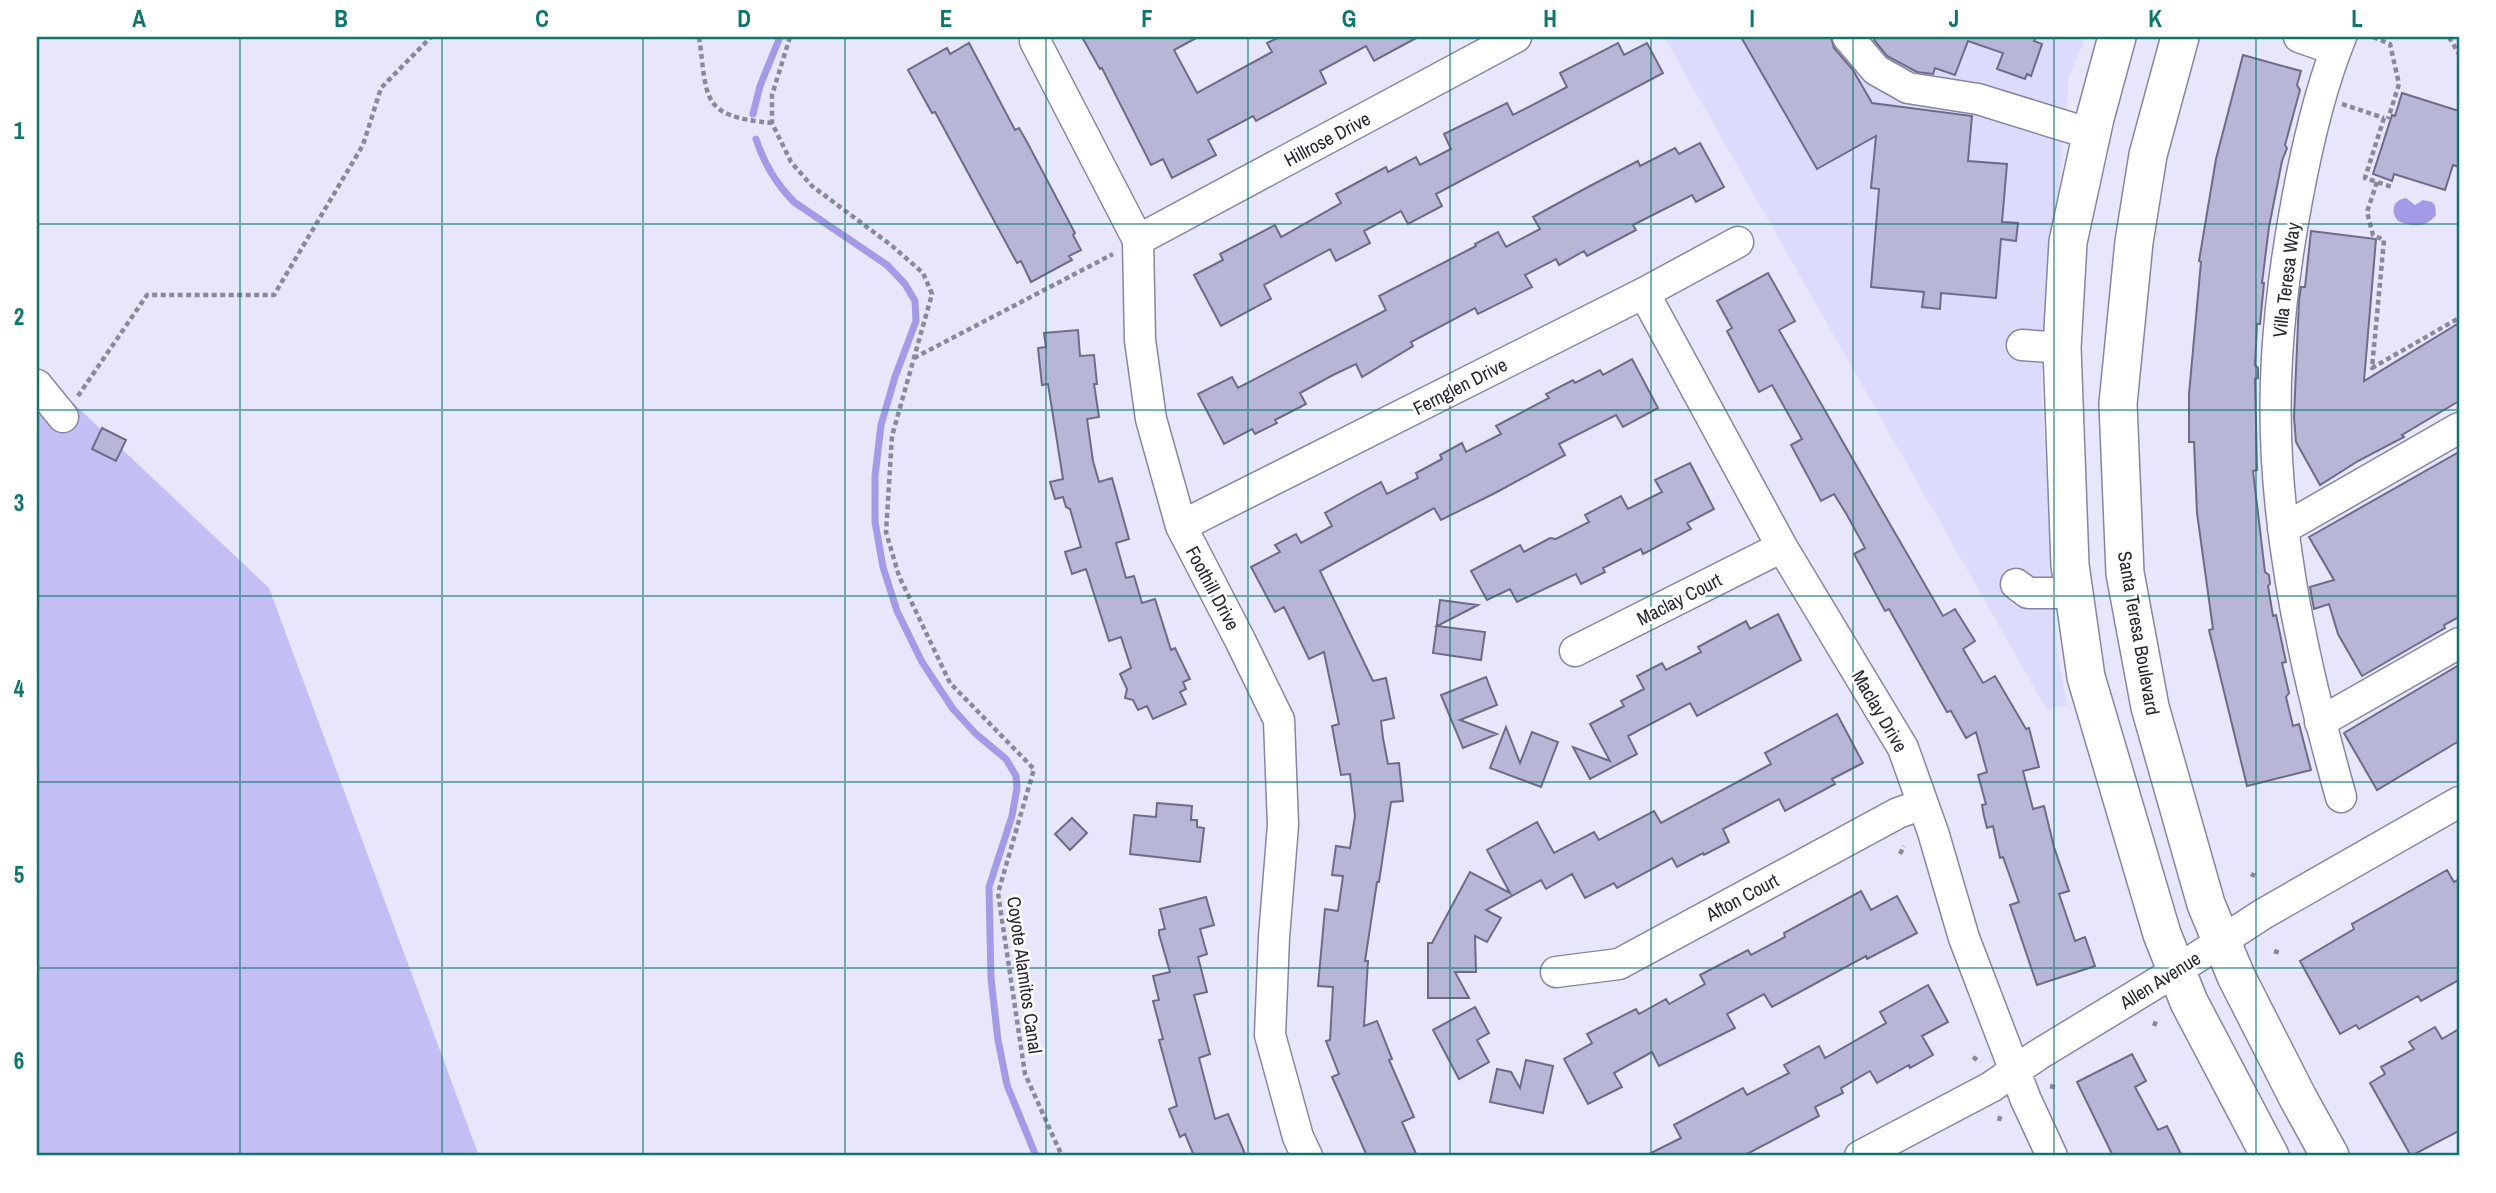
<svg xmlns="http://www.w3.org/2000/svg" width="2496" height="1193" viewBox="0 0 2496 1193" font-family="'Archivo Narrow',sans-serif">
  <style>
    .built { fill: #dddbfc }
    .green { fill: #c3bef3 }
    .water { fill: #a49be7 }
    .lines { fill: none; stroke-linecap: round; stroke-linejoin: round }
    .stream { stroke: #a49be7; stroke-width: 7 }
    .building { fill: #b8b6d7; stroke: #6e6b89; stroke-width: 2 }
    .minor-casing { stroke: #8885a4; stroke-width: 33 }
    .major-casing { stroke: #8885a4; stroke-width: 40 }
    .path { stroke: #8a899a; stroke-width: 4.5; stroke-dasharray: 5 3.5; stroke-linecap: butt }
    .minor { stroke: #fff; stroke-width: 30 }
    .major { stroke: #fff; stroke-width: 37 }
    .grid { fill: none; stroke: #0f766e; stroke-width: 2; stroke-opacity: 0.55 }
    .labels { text-anchor: middle; dominant-baseline: central; stroke-width: 5; stroke-linejoin: round; paint-order: stroke }
    .street-label { font-size: 19px; fill: #272632; stroke: #fff }
    .neatline { fill: none; stroke: #0f766e; stroke-width: 2.5 }
    .grid-label { font-size: 23px; text-anchor: middle; font-weight: bold; fill: #0f766e }
  </style>
  <rect width="100%" height="100%" fill="#e7e6fb"/>
  <path class="built" d="M1664 37H2086L2069 77 2041 382 2057 649 2067 705 2047 710Z"/>
  <path class="green" d="M37 369 269 588 479 1156H37Z"/>
  <path class="water" d="M2406 198 2415 205 2423 200 2432 202 2435 205 2436 215C2426 228 2412 227 2398 221 2390 211 2393 200 2406 198Z"/>
  <g class="lines">
    <path class="stream" d="M753 114 760 86 780 37
      M756 139C764 164 775 183 794 202L887 265 905 284 915 301 916 321 895 377 881 425 875 476V522L883 567 897 611 922 662 953 709 976 734 1006 759 1016 776 1017 788 1012 816 989 887 991 979 998 1040 1007 1085 1036 1156"/>
  </g>
  <path class="building" d="M1082 37H1198L1174 50 1197 93 1272 52 1267 43 1280 37H1418L1374 61 1366 46 1320 71 1326 83 1256 121 1253 116 1208 140 1216 155 1172 178 1163 159 1151 165 1102 68 1100 69Z
    M1741 37H1831L1834 48 1853 70 1872 103 1972 116 1968 161 2007 164 2002 222 2018 223 2016 241 2001 239 1996 298 1941 293 1940 309 1922 307 1924 292 1871 287 1879 189 1871 188 1876 136 1817 169Z
    M1875 37H2036L2034 41 2042 44 2031 76 2027 74 2025 79 1997 69 2003 53 1968 41 1955 75 1935 68 1933 74 1917 72 1887 56 1874 40Z
    M969 43 1015 130 1019 128 1027 142 1075 233 1073 235 1081 250 1069 256 1072 260 1031 282 1021 261 1017 263 935 112 932 113 908 70 947 48 950 54Z
    M1618 43 1624 55 1647 43 1663 73 1436 194 1442 206 1408 224 1401 211 1364 231 1370 243 1336 261 1330 249 1264 285 1271 299 1221 326 1194 275 1223 260 1220 254 1275 225 1281 237 1341 203 1336 194 1386 167 1388 172 1416 157 1420 165 1451 149 1444 134 1507 103 1513 115 1567 87 1560 73Z
    M2243 55 2301 71 2297 85 2300 90 2285 145 2287 148 2282 161 2269 227 2262 283H2264L2260 324H2257L2255 365 2258 368V378L2255 379 2257 470 2253 471 2265 572 2269 575 2270 584 2268 586 2273 616 2276 615 2286 662 2282 663 2289 693 2286 697 2293 726 2299 724 2311 770 2247 786 2209 630 2213 629 2197 513 2194 442H2189V394L2201 262 2199 261 2216 159Z
    M2402 93 2459 111V167L2453 165 2445 190 2394 174 2392 181 2373 174 2392 115 2395 116Z
    M1700 143 1724 187 1696 202 1692 195 1633 225 1636 230 1587 256 1584 251 1559 265 1556 259 1525 275 1532 287 1478 314 1475 308 1411 342 1413 346 1362 377 1356 364 1333 375 1300 393 1306 404 1275 420 1277 423 1255 434 1252 429 1224 444 1198 394 1232 377 1238 388 1386 310 1379 296 1476 246 1475 244 1498 232 1506 247 1540 229 1533 217 1588 187 1638 161 1640 166 1675 148 1679 154Z
    M2311 231 2376 239 2364 381 2459 323V401L2402 435 2404 437 2358 461 2320 485 2296 442 2294 417 2299 300 2301 287H2305Z
    M1768 273 1795 321 1779 330 1880 507 1943 616 1955 609 1975 641 1963 649 1983 683 1995 676 2026 729 2029 728 2039 767 2023 771 2033 809 2044 806 2054 847 2069 891 2059 894 2075 941 2085 937 2095 966 2037 985 2010 905 2019 902 2003 857 2000 858 1993 826 1987 828 1984 816 1982 805 1986 804 1978 775 1987 772 1976 732 1966 738 1951 711 1947 712 1889 609 1885 611 1854 554 1865 548 1847 515 1834 494 1821 501 1791 445 1802 439 1772 385 1759 392 1727 331 1732 328 1717 301Z
    M1078 330 1080 356 1094 355 1097 384H1094L1099 417 1087 419 1093 461 1099 482 1112 478 1129 539 1116 543 1126 578 1134 576 1142 603 1155 599 1171 650 1175 648 1190 679 1183 682 1186 689 1180 692 1186 704 1153 719 1147 706 1138 710 1133 700 1125 698 1127 689 1120 674 1131 668 1121 637 1109 641 1086 569 1072 574 1065 552 1081 547 1070 509 1066 507 1063 497 1055 499 1050 482 1063 479 1048 384 1042 385 1038 348 1046 347 1044 333Z
    M1632 359 1658 408 1623 427 1616 415 1559 444 1565 455 1497 492 1441 520 1434 508 1320 571 1373 681 1386 678 1394 718 1381 721 1383 738 1388 764 1399 763 1403 801 1391 802 1379 882H1377L1365 961H1368L1364 1026 1377 1021 1392 1059 1389 1060 1414 1117 1402 1122 1417 1156H1367L1332 1077 1339 1074 1326 1041 1330 1040 1333 987 1318 986 1325 909 1338 911 1343 876 1332 875 1336 846 1350 848 1355 816 1350 774 1341 775 1332 726 1339 724 1324 652 1309 659 1284 607 1275 612 1251 567 1280 552 1275 545 1296 534 1301 543 1332 526 1325 513 1355 496 1381 482 1387 494 1418 478 1416 473 1442 459 1440 455 1462 443 1466 452 1501 434 1496 426 1549 398 1546 394 1573 380 1575 383 1600 370 1603 375Z
    M102 428 126 440 116 461 92 449Z
    M2459 452V617L2444 625 2445 628 2362 676 2338 634 2329 604 2314 609 2310 587 2334 580 2309 537Z
    M1690 463 1714 509 1687 523 1691 529 1643 554 1641 549 1603 568 1605 572 1581 584 1576 574 1517 602 1510 589 1487 600 1471 571 1520 545 1524 552 1550 538 1556 539 1589 522 1585 515 1621 496 1628 509 1662 492 1655 480Z
    M1440 600 1478 605 1437 626 1485 632 1481 660 1433 653Z
    M1778 614 1801 660 1697 716 1690 703 1628 736 1637 754 1590 779 1573 747 1610 761 1590 724 1624 706 1621 701 1644 689 1637 676 1662 663 1666 670 1701 652 1698 647 1746 621 1750 629Z
    M2459 665V741L2377 790 2344 733Z
    M1486 677 1497 705 1460 720 1497 734 1463 748 1441 695Z
    M1837 714 1863 763 1832 779 1835 784 1785 811 1779 799 1723 829 1729 842 1704 855 1703 853 1677 867 1672 858 1617 888 1614 883 1585 898 1572 874 1546 889 1541 880 1486 910 1501 918 1487 942 1475 936 1476 972H1455L1469 998H1428V943H1432L1470 872 1510 893 1487 850 1537 822 1554 853 1594 832 1599 840 1654 811 1661 823 1771 764 1765 753Z
    M1506 727 1520 763 1532 732 1558 742 1541 787 1490 768Z
    M1157 803 1192 806 1191 820H1197V827L1204 828 1200 862 1130 854 1134 815 1156 817Z
    M1072 818 1087 833 1070 850 1055 834Z
    M2447 870 2454 882 2459 879V980L2421 1001 2418 996 2359 1029 2356 1025 2340 1034 2300 961 2354 929 2352 924Z
    M1861 891 1871 910 1897 896 1917 933 1867 959 1866 956 1772 1007 1764 994 1727 1014 1735 1028 1659 1066 1652 1052 1614 1073 1622 1087 1588 1104 1564 1059 1592 1043 1587 1034 1636 1009 1639 1014 1666 999 1669 1004 1705 984 1700 975 1748 950 1751 955 1785 937 1784 933Z
    M1206 897 1214 925 1200 929 1207 954 1198 957 1207 992 1194 995 1210 1054 1199 1058 1215 1119 1228 1114 1246 1156H1194L1185 1134 1180 1137 1169 1109 1177 1106 1159 1040 1163 1039 1153 1001 1159 1000 1153 976 1170 972 1159 934V930L1165 929 1160 909Z
    M1928 985 1948 1022 1922 1036 1933 1055 1910 1068 1909 1065 1877 1083 1870 1071 1841 1088 1843 1093 1815 1107 1819 1116 1743 1156H1645L1681 1138 1674 1125 1743 1088 1747 1095 1789 1073 1784 1065 1819 1046 1825 1058 1886 1023 1880 1012Z
    M1475 1007 1489 1033 1477 1040 1489 1062 1459 1079 1433 1030Z
    M2435 1027 2442 1039 2459 1029V1131L2411 1156 2370 1083 2385 1074 2381 1067 2414 1049 2409 1042Z
    M2132 1054 2146 1081 2135 1087 2158 1130 2167 1126 2182 1156H2113L2077 1082Z
    M1526 1060 1553 1066 1543 1113 1490 1102 1497 1069 1511 1072 1520 1088Z"/>
  <g class="lines">
    <defs>
      <path id="minor" d="M1037 37 1035 41 1138 240 1140 340 1151 419 1181 526 1240 640 1279 720 1283 825 1274 937 1270 1035 1298 1137 1307 1156
        M1848 37 1876 70 1908 88 1978 99 2091 134
        M2299 37 2336 50
        M2341 37C2320 88 2307 146 2297 200 2287 253 2280 305 2277 358 2268 507 2301 655 2341 797
        M1138 240 1516 37
        M1644 293 1782 547 1903 748 1933 832 1964 938 2026 1100 2052 1156
        M2022 345 2062 348
        M37 385 63 417
        M1181 526 1644 293 1738 242
        M2283 529 2459 428
        M2016 584 2028 593H2074
        M1575 651 1782 547
        M2320 722 2459 643
        M1556 972 1619 964 1898 813 1923 804
        M1860 1156 1991 1087 2038 1055 2176 971 2263 914 2459 802"/>
      <path id="major" d="M2117 37 2095 118 2068 242 2062 348 2070 565 2086 677 2162 934 2189 1002 2270 1156
        M2180 37 2148 155 2134 242 2118 404 2125 573 2150 707 2206 904 2236 976 2298 1098 2330 1156"/>
    </defs>
    <use href="#minor" class="minor-casing"/>
    <use href="#major" class="major-casing"/>
    <path class="path" d="M699 37C708 99 699 116 772 123
      M790 37 772 95V123L791 162 812 186 891 245 923 273 932 294 892 436 886 532 899 576 950 683 1034 769 998 893 1025 1074 1062 1156
      M2373 37 2390 44 2399 84 2388 119
      M2449 37 2459 54
      M2342 104 2384 118
      M2384 118 2365 178 2392 187
      M2377 182 2367 212 2373 235 2384 240 2372 368 2459 318
      M914 358 1113 254
      M78 396 147 295H274L363 145 381 88 431 37
      M1900 854 1904 846
      M2252 877 2254 873
      M2274 951 2280 953
      M2154 1026 2156 1021
      M1973 1057 1980 1062
      M2050 1086 2058 1088
      M1999 1121 2001 1113"/>
    <use href="#minor" class="minor"/>
    <use href="#major" class="major"/>
  </g>
  <path class="grid" d="M240 37V1156M442 37V1156M643 37V1156M845 37V1156M1046 37V1156M1248 37V1156M1450 37V1156M1651 37V1156M1853 37V1156M2054 37V1156M2256 37V1156M37 224H2459M37 410H2459M37 596H2459M37 782H2459M37 968H2459"/>
  <g class="labels">
    <g class="street-label">
      <text transform="translate(1327 139) rotate(-28)">Hillrose Drive</text>
      <text transform="translate(2286 280) rotate(-83)">Villa Teresa Way</text>
      <text transform="translate(1460 386) rotate(-27)">Fernglen Drive</text>
      <text transform="translate(1213 588) rotate(62)">Foothill Drive</text>
      <text transform="translate(1679 599) rotate(-27)">Maclay Court</text>
      <text transform="translate(2139 633) rotate(80)">Santa Teresa Boulevard</text>
      <text transform="translate(1880 711) rotate(60)">Maclay Drive</text>
      <text transform="translate(1742 897) rotate(-28)">Afton Court</text>
      <text transform="translate(1025 975) rotate(82)">Coyote Alamitos Canal</text>
      <text transform="translate(2160 980) rotate(-32)">Allen Avenue</text>
    </g>
  </g>
  <rect width="2496" height="1193" fill="none" stroke="#ffffff" stroke-width="77"/>
  <rect x="38" y="38" width="2420" height="1116" class="neatline"/>
  <g class="grid-label">
    <text x="139" y="27">A</text>
    <text x="341" y="27">B</text>
    <text x="542" y="27">C</text>
    <text x="744" y="27">D</text>
    <text x="946" y="27">E</text>
    <text x="1147" y="27">F</text>
    <text x="1349" y="27">G</text>
    <text x="1550" y="27">H</text>
    <text x="1752" y="27">I</text>
    <text x="1954" y="27">J</text>
    <text x="2155" y="27">K</text>
    <text x="2357" y="27">L</text>
    <text x="19" y="139">1</text>
    <text x="19" y="325">2</text>
    <text x="19" y="511">3</text>
    <text x="19" y="697">4</text>
    <text x="19" y="883">5</text>
    <text x="19" y="1069">6</text>
  </g>
</svg>
